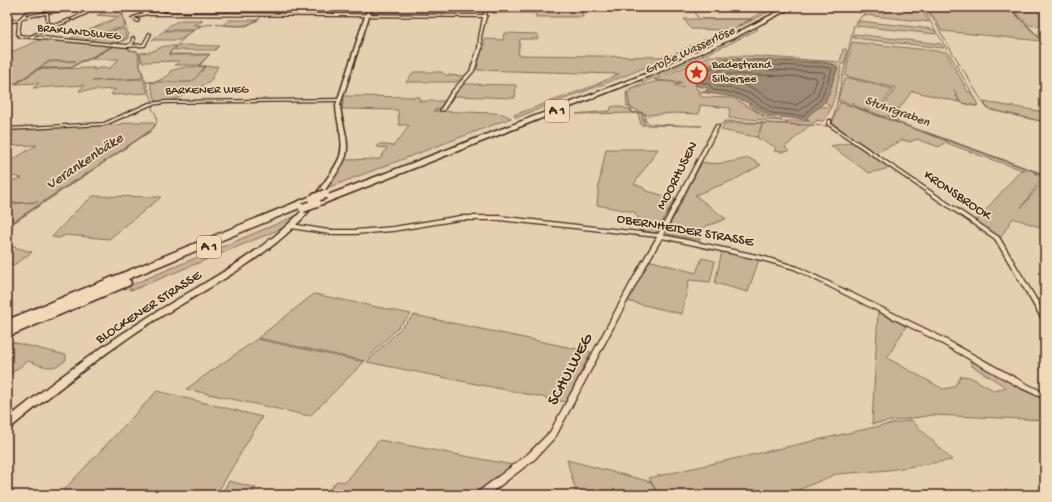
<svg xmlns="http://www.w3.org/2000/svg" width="1052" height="502" viewBox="0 0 1052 502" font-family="'Gochi Hand',sans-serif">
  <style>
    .green { fill: #cab297; stroke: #826e5a }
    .water { fill: #9f8b74; stroke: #776452 }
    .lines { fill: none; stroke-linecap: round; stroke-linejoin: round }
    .shore { stroke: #635140; stroke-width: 1 }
    .stream-far1 { stroke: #776452; stroke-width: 1 }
    .stream { stroke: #776452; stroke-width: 1.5 }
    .minor-casing { stroke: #3b2a1e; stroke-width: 2.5 }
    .tertiary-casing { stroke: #3b2a1e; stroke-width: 3 }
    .motorway-casing { stroke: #3b2a1e; stroke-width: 3 }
    .minor { fill: #f1d8b9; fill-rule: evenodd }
    .tertiary { fill: #f1d8b9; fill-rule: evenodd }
    .motorway { fill: #f1d8b9; fill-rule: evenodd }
    .motorway-bridge-casing { stroke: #3b2a1e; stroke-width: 11; stroke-linecap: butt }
    .motorway-bridge { stroke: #f1d8b9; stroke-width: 8 }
    .labels { text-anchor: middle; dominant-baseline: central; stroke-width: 3.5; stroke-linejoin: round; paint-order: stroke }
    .far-street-label { font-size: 12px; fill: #3b2a1e; stroke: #f1d8b9 }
    .far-poi-label { font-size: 12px; fill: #3b2a1e; stroke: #f1d8b9; text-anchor: start }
    .far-water-label { font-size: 13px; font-style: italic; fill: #544234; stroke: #f1d8b9 }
    .shield { fill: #f1d8b9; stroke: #725e4c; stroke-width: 1 }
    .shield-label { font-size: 13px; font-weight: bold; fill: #3b2a1e }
    .street-label { font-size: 14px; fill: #3b2a1e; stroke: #f1d8b9 }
    .water-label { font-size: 15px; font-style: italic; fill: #544234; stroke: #f1d8b9 }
    .near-street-label { font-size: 17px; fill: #3b2a1e; stroke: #f1d8b9 }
  </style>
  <rect width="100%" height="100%" fill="#e6ceb0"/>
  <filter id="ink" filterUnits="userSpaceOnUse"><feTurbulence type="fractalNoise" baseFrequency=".025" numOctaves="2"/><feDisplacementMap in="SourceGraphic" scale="8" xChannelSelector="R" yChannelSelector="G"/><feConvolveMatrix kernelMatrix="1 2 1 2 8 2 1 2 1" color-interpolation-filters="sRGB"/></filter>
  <g filter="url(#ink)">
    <path class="green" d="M116 7H120L125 27 111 30 86 40 69 39 119 17 97 15Z
      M372 7H485V12L472 11V10H469V11L445 12 444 15H373L371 14Z
      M492 7 582 8 583 17H536V13H492Z
      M773 7H778L743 25H738L737 26 739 27 627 75 518 117H515L514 115 593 86 619 74 477 70 481 50 484 49V39L503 40 504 33 538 34V39H520L518 55 667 57 726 30 691 29 684 19H749Z
      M871 7H920L929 22 864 15Z
      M927 7H1008L1042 41 942 31Z
      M1010 7H1045V27L1029 25Z
      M181 20H201L200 21H203L193 25H201L194 30H165L170 25Z
      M228 20H258L246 26 223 25Z
      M859 21 933 29 936 34 856 26Z
      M125 29 126 38 114 44 89 41 116 30Z
      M164 31H193L180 40H152Z
      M854 34 941 44 944 48 853 38Z
      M42 39 112 46 86 60 81 61 71 68H39L50 62 76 61H49L14 84 7 85V54Z
      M852 42 946 52 968 92H970L978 105 974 106 960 102 954 90 959 102 912 91 899 109 894 108 896 111 893 114 897 116 898 122 890 119 889 116 885 117 852 105 853 102 850 104 838 99 844 80 849 78 893 89 884 102 887 104 886 103 896 88 845 76Z
      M179 45 219 46 215 50H174Z
      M114 46 128 47 129 50 136 51 139 55 138 58 143 78 92 81 143 79 148 93 113 95 111 94 115 90V89L79 91 84 85 33 88 39 83 16 84 39 69 95 68 93 69 94 70 100 68H110L119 59H91Z
      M164 46H176L168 54 170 55H209L199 65H175L180 61 142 62 140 53 151 52Z
      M843 49H846L847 54 845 63 842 64C839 78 833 112 823 121L816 120 817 121 810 125 785 147 789 151 783 152 774 151 776 148 774 146 757 138 758 135 756 137 721 130 725 123H762L759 133 763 123 800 125 788 124 785 121H810L807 118C809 115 816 108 820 107 824 106 826 108 830 106L825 102 838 68 835 65 824 62 721 58 705 64 710 68 699 67 694 69 693 74H689L691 75 689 78 695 81 696 89H698L700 93 697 94 701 95 702 97 734 98 760 114 748 104 763 114 764 115H761L783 121 729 118 730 108 700 105 699 114 674 113 648 115 627 106 626 93C647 83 657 78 681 84L674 85 684 88 681 82 654 80 710 56H749L840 62Z
      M218 66 210 82 174 100 156 102 150 82H156L171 74 170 71 185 67Z
      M414 72H442L445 75 465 76 456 82H406Z
      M462 84 516 85 515 98 454 96Z
      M344 96 420 97 419 101H445L440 108 433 111 494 113 503 114 511 118 327 188 344 160 380 159 387 148 377 147 379 144 393 146 401 137 409 125H399L398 110 342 109Z
      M840 102 947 141 939 147 917 139 910 142 903 140 875 153 832 123Z
      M984 102 1045 112V122L993 110 987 108Z
      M617 106 632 110V113L639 112 646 115 645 121 650 124 702 126 641 125 638 113 576 114 610 111 611 107Z
      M131 122H152L155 125 151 130 81 178 75 180 7 226V204L38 202 7 203V182L22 178 7 175V163L37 145 7 146V129L116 125Z
      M951 141 1045 175V178L1042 175 1034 173 1042 178 1021 208 1045 179V229L1013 218 1000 238 976 221 1021 170 1026 171 990 159 947 143Z
      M852 142 890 168 869 173 831 146Z
      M606 149H658L634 184 644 188V190L675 199 656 233 639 230 642 223 634 212 597 205 599 184Z
      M749 158 761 165 734 180 695 195 726 219 701 228 700 240 665 234 702 162C718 166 734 161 749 158Z
      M93 196H96L161 197 109 239 66 235 59 238 52 237 75 212Z
      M298 215 283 228 135 289 129 290V286Z
      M7 245 32 252 14 265 7 263Z
      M722 251 759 259 748 292 715 283Z
      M702 258 715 261 710 282 689 280 682 314 627 301 648 260 696 273Z
      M314 294 411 314 365 361 258 338Z
      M878 312 906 326 887 358 943 389 954 387 961 376 970 377 995 391 1006 387 972 366 970 362 972 360 1045 397V420L933 415 872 424Z
      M414 315 591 352 566 402 367 362Z
      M257 339 364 362 310 416 186 389Z
      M12 342 66 355V360C52 372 44 366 28 361L7 376V344Z
      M157 391 262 417 216 495H59Z
      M911 420 952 460 889 470 836 474 786 495H659L649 478 875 427Z
      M379 440 513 465 472 495H324L337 481 346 482Z
      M567 460 651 482 658 495H577Z
      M229 481 256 488 250 495H221Z"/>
    <path class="water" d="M724 59 824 63 835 65 837 68C833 78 831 92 825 101 820 109 810 111 807 118L809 120 769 116 751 104 734 97 700 92 707 91V88L697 86 695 79 703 68H710L709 65Z"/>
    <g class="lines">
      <path class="shore" d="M724 63 823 67 831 68 832 70 821 99 803 116H800L771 113 752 100 735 93 713 90 709 84 700 82C701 71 715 67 724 63Z
        M725 68 823 72 825 74 817 97 799 111 772 108 754 95 736 89 716 86 710 77Z
        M726 74 815 77 817 80 812 93 796 105 775 102 756 90 739 83 721 80V76Z"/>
      <path class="stream-far1" d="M121 7 126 27
        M692 7 698 18
        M870 7 854 25 837 101 928 133
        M922 7 929 18
        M926 7 931 16
        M1009 7 1045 43
        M1013 7 1045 10
        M224 14 232 7
        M932 17 935 22
        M699 19H752L739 25 741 26
        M929 19 937 33
        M936 24 954 55
        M938 34 979 105 976 106 959 102
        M1039 37 1045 38
        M115 46 123 47
        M125 47H129V50L137 51 140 55V66L153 102
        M955 56 960 65
        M206 66H199L210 54H169C176 46 194 26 205 25 227 22 244 34 263 15
        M962 68 971 83
        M146 82H192L205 67
        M972 85 981 99
        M7 90 38 69 71 68 83 61H86L128 38 127 29
        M627 90 733 42 758 29 756 28
        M627 92 630 107
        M982 101 986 107 991 110 1045 122
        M630 109 632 113H642L644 124
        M832 124 837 102
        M719 126 726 121 827 126
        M148 133C157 127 160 118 152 109L153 104"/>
      <path class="stream" d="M925 132 1045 175
        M7 227 149 132"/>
      <defs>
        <path id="minor" d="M7 7H19L7 9Z
          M29 7H31L30 10 28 9Z
          M90 7H95L87 9 88 13 73 20 71 19 85 12 84 10 71 11 70 9Z
          M132 7 151 13H156L166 8 167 10 160 13 484 15 486 7H488L486 15 487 16 486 17 481 37 482 48 474 71 454 94 444 110 442 111 440 110 451 92 470 71 478 48 479 37 483 17 148 15 147 14 134 18 139 20 138 22 131 18 144 13 132 9Z
          M68 8 69 10 48 13 49 23 57 24 70 19V21L33 36 127 45 131 43 132 38 133 37 134 38V43L132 45 143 44 149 33 151 34 145 46 127 47 19 37 17 34 18 21 7 23V21L19 19 26 12 27 13 25 16ZM46 14 47 25H55L30 36 20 35 19 34 21 20 23 18Z
          M339 99H340V101L166 103 151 105 105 125 7 130V128L104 123 149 103 166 101Z
          M829 120H831V124L999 237 1045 314V321H1043L995 239 828 125 827 124Z
          M716 125 719 126 663 235 762 256 798 267 934 333 1025 383 1045 393V399L1019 387 930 337 794 269 761 260 662 238 643 271 556 436 535 459 488 495H477L478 492 529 453 550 432 637 271 657 237 499 220H460L393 231 355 234H329L291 228 288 226 291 224 329 230H355L393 227 460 216H499L658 234Z"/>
        <path id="tertiary" d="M368 7H372L340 105C341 122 350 139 346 156 342 167 334 177 327 187 323 193 320 199 315 204 270 261 197 292 138 331 94 361 52 394 10 428L7 429V419C49 385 93 352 139 323 203 281 276 251 321 187 328 177 336 167 340 156 345 139 336 122 336 105Z"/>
        <path id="motorway" d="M787 7H793L738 36 657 73 320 205H314V202L128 279 131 282 130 285 7 337V320L309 197H315V200L653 71 734 34Z"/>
      </defs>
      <use href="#minor" class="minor-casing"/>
      <use href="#tertiary" class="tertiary-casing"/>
      <use href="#motorway" class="motorway-casing"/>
      <use href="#minor" class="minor"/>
      <use href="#tertiary" class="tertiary"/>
      <use href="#motorway" class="motorway"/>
      <defs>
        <path id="motorway-bridge" d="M312 199 325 194
          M303 208 317 203"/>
      </defs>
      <use href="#motorway-bridge" class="motorway-bridge-casing"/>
      <use href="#motorway-bridge" class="motorway-bridge"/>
    </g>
  </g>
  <defs>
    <symbol id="sight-ring" viewBox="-11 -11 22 22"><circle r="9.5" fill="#f1d8b9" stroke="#c8321e" stroke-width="1.5"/><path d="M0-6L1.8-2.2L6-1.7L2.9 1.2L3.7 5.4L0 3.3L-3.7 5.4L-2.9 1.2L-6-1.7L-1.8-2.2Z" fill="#c8321e"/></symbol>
  </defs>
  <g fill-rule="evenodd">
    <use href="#sight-ring" x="684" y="60" width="25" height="25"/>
  </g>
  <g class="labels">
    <g class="far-street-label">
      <text transform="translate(79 33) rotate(6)">BRAKLANDSWEG</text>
      <text transform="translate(207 91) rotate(-1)">BARKENER WEG</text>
    </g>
    <g class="far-poi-label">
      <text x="712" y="66">Badestrand<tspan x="712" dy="14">Silbersee</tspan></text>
    </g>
    <g class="far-water-label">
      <text transform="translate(690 51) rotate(-25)">Große Wasserlöse</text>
      <text transform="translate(897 112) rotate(20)">Stuhrgraben</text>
    </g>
    <g class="shield">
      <rect x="545" y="100" width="24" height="22" rx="3"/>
      <rect x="197" y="236" width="24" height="22" rx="3"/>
    </g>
    <g class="shield-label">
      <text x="557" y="111">A 1</text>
      <text x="209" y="247">A 1</text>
    </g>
    <g class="street-label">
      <text transform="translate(678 176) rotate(-63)">MOORHUSEN</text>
      <text transform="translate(957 196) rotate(34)">KRONSBROOK</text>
      <text transform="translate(685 231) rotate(10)">OBERNHEIDER STRASSE</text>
      <text transform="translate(149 308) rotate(-33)">BLOCKENER STRASSE</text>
    </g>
    <g class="water-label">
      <text transform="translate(85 162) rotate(-34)">Verankenbäke</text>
    </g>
    <g class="near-street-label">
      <text transform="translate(571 370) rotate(-62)">SCHULWEG</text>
    </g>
  </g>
  <rect width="1052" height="502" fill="none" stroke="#f1d8b9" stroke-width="24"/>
  <rect x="12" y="12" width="1028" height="478" fill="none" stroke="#3b2a1e" stroke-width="1.5" filter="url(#ink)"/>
</svg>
